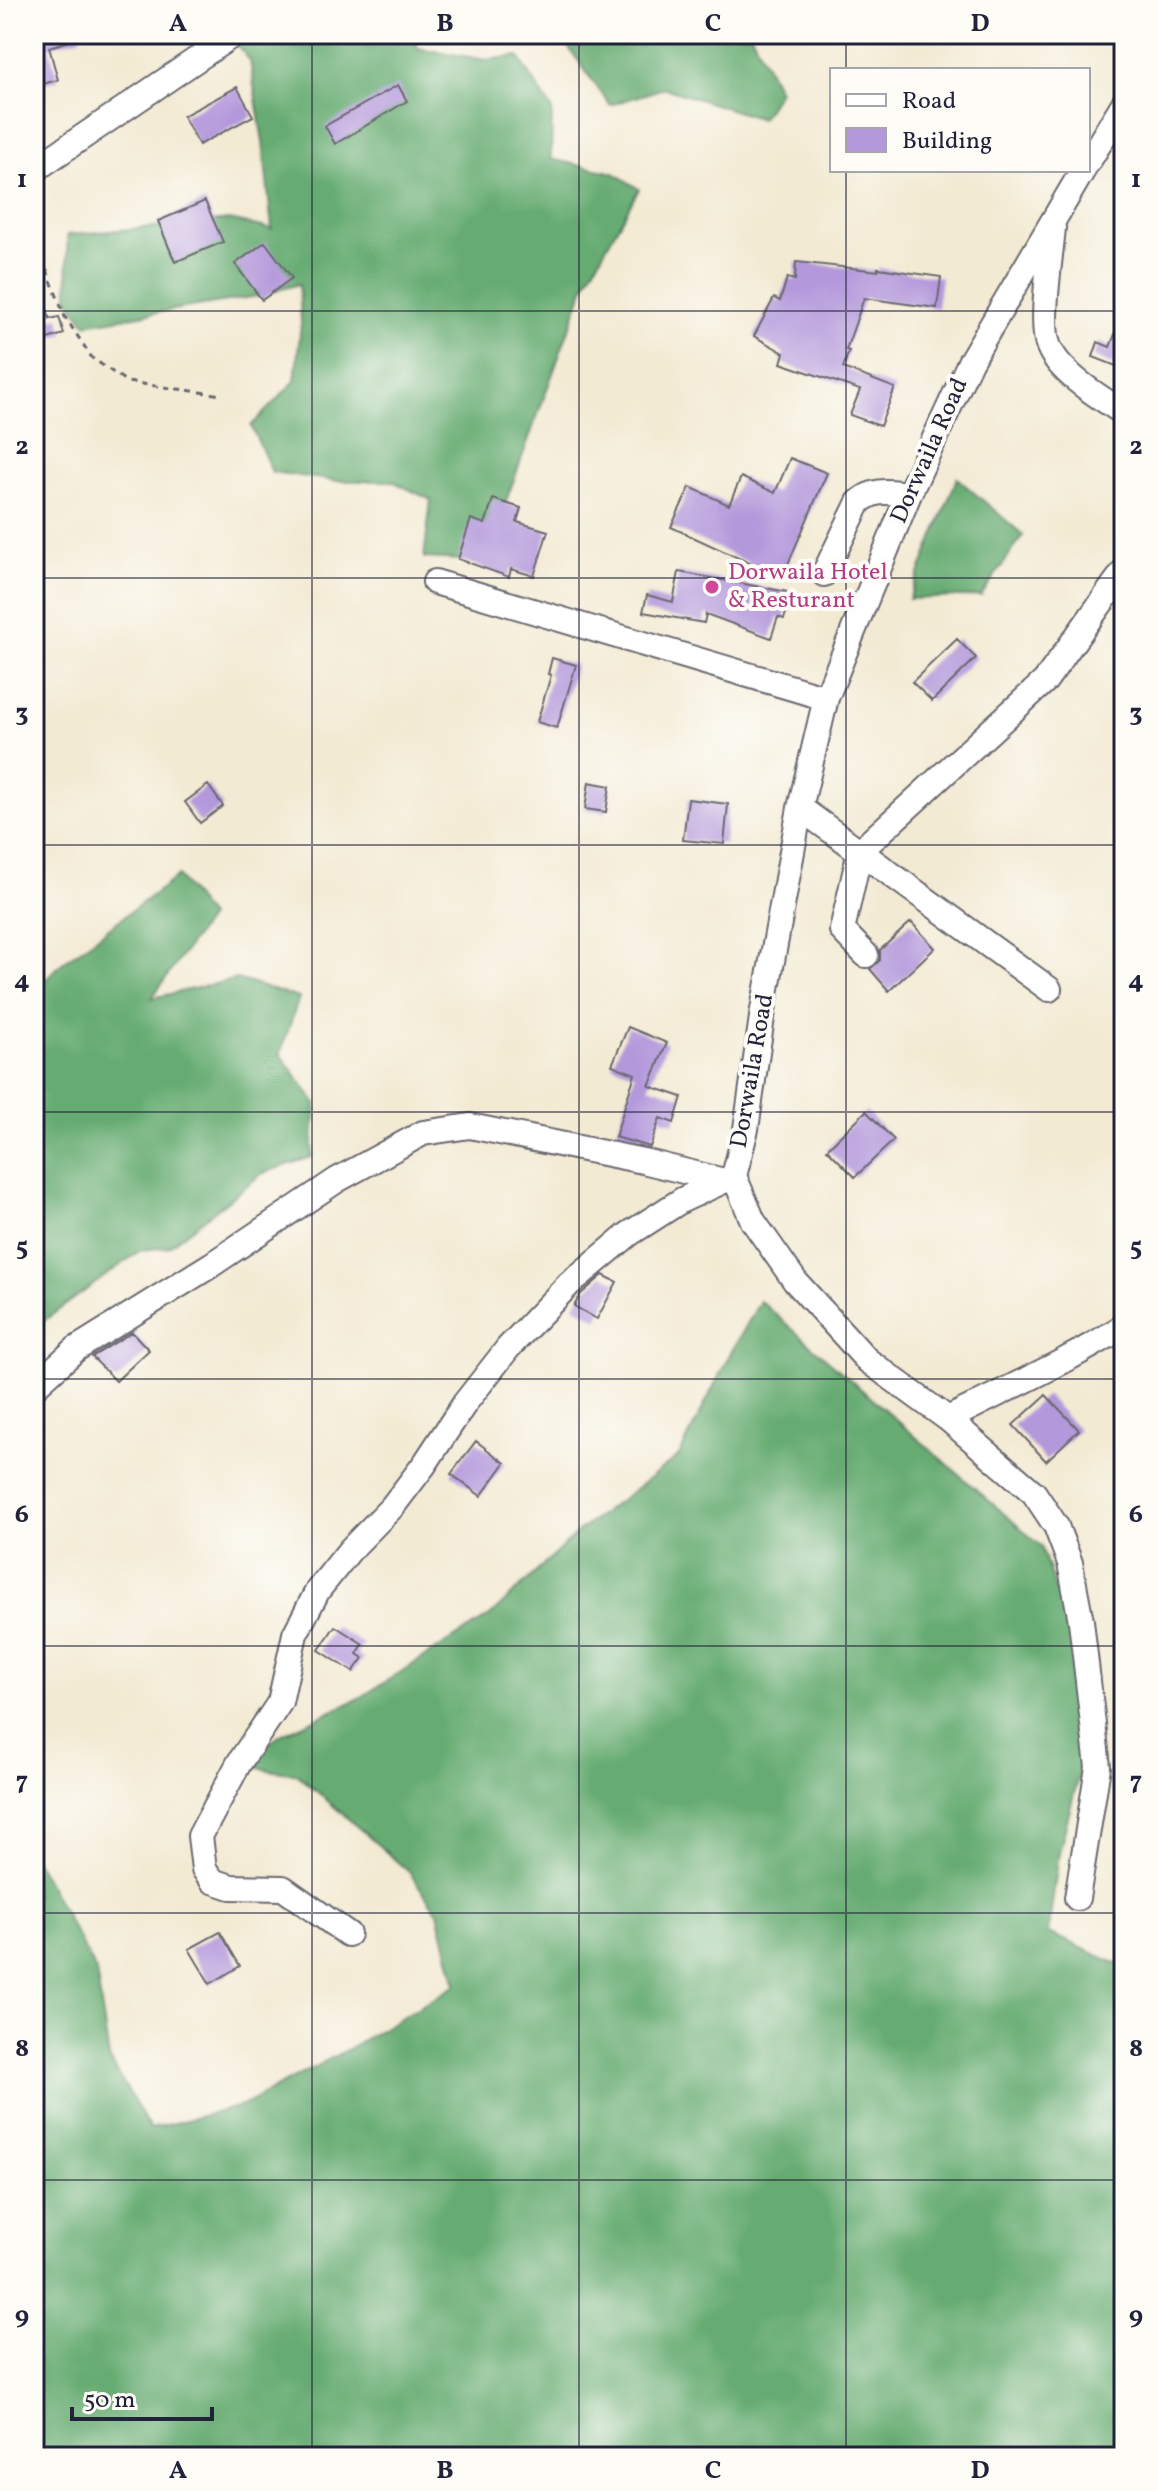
<svg xmlns="http://www.w3.org/2000/svg" width="1158" height="2491" viewBox="0 0 1158 2491" font-family="Vollkorn,serif">
  <style>
    .forest { fill: #66ac72; stroke: #446756; stroke-width: 2 }
    .building { fill: #b398db }
    .lines { fill: none; stroke-linecap: round; stroke-linejoin: round }
    .minor-casing { stroke: #6b6870; stroke-width: 28 }
    .path { stroke: #6b6870; stroke-width: 3; stroke-dasharray: 6 6; stroke-linecap: butt }
    .minor { stroke: #fff; stroke-width: 24 }
    .grid { fill: none; stroke: #22223b; stroke-width: 2; stroke-opacity: 0.55 }
    .hotel-dot { fill: #d1479c; stroke: #fdfcf7; stroke-width: 3 }
    .labels { text-anchor: middle; dominant-baseline: central; stroke-width: 8; stroke-linejoin: round; paint-order: stroke }
    .street-label { font-size: 24px; fill: #22223b; stroke: #fdfcf7 }
    .hotel-label { font-size: 24px; fill: #b23c85; stroke: #fdfcf7; text-anchor: start }
    .neatline { fill: none; stroke: #22223b; stroke-width: 3 }
    .grid-label { font-size: 26px; text-anchor: middle; font-weight: bold; fill: #22223b }
  </style>
  <rect width="100%" height="100%" fill="#fdfcf7"/>
  <filter id="ink" filterUnits="userSpaceOnUse"><feTurbulence type="fractalNoise" baseFrequency=".0125" numOctaves="2"/><feDisplacementMap in="SourceGraphic" scale="16" xChannelSelector="R" yChannelSelector="G"/><feConvolveMatrix kernelMatrix="1 2 1 2 8 2 1 2 1" color-interpolation-filters="sRGB"/></filter>
  <filter id="wash" filterUnits="userSpaceOnUse"><feTurbulence type="fractalNoise" baseFrequency=".006" numOctaves="4" result="noise"/><feDisplacementMap in="SourceGraphic" scale="32" xChannelSelector="R" yChannelSelector="G"/><feGaussianBlur stdDeviation="1.8" result="paint"/><feColorMatrix in="noise" values="0 0 0 0 0 0 0 0 0 0 0 0 0 0 0 0 0 1.4 0 .05"/><feComposite in="paint" operator="in"/></filter>
  <g filter="url(#wash)">
    <rect width="100%" height="100%" fill="#f3ead3"/>
    <path class="forest" d="M229 34H411L418 48 486 60 518 56 552 109 551 159 614 173 639 189 586 283 484 561 424 558 431 500 392 481H337L272 472 251 426 295 381 301 323 299 284 258 296 86 324 68 298 67 235 229 220 272 229 263 142 250 61Z
      M559 34H751L779 91 761 119 664 88 610 105Z
      M957 478 1023 535 981 596 909 599Z
      M178 876 209 917 152 998 237 979 299 998 280 1054 316 1103 312 1157 263 1173 168 1247 141 1250 34 1328V992L61 964Z
      M760 1301 1041 1546 1095 1710 1059 1853 1048 1933 1124 1967V2457H34V1858L96 1970 109 2058 150 2129 242 2106 341 2053 456 1985 438 1913 409 1872 297 1774 268 1770 243 1762 282 1734 358 1699 491 1615 578 1532 679 1456 728 1358Z"/>
    <g id="blocks">
      <path class="building" d="M34 34H81V38L49 47 58 80 34 86Z
        M398 85 407 101 335 144 325 126Z
        M237 87 253 116 199 145 183 116Z
        M205 201 223 242 175 262 158 221Z
        M265 242 292 278 262 300 235 264Z
        M796 262 878 271V268L941 277 937 308 864 298 846 350 849 351 843 368 895 388 880 426 850 415 860 390 781 363 784 353 754 336 774 298 780 301 787 278 795 280Z
        M34 280H38L50 319 59 317 64 334 34 343Z
        M1123 314 1124 315V369L1093 357 1098 342 1110 347Z
        M790 458 827 473 782 578 671 527 690 487 729 505 741 477 775 493Z
        M493 499 521 508 517 522 548 531 534 576 511 569 509 577 458 559 471 519 485 524Z
        M679 572 793 593 784 619 778 617 771 638 706 614 704 623 643 612 647 595 673 602Z
        M957 639 976 658 932 701 912 682Z
        M552 658 576 665 557 728 537 722 551 675 548 674Z
        M589 782 610 786 606 812 585 809Z
        M208 785 223 806 200 823 185 802Z
        M688 799 728 804 724 844 683 840Z
        M911 922 935 948 889 991 870 969 880 960V950Z
        M628 1027 667 1043 649 1086 682 1097 674 1123 660 1118 650 1147 615 1137 635 1074 612 1065Z
        M866 1111 894 1140 855 1177 827 1149Z
        M603 1275 617 1282 597 1319 574 1306 581 1294Z
        M132 1332 149 1350 116 1381 92 1357Z
        M1046 1395 1079 1430 1046 1461 1013 1425Z
        M476 1441 505 1463 481 1496 451 1474Z
        M335 1626 363 1644 357 1654 363 1658 353 1672 319 1650Z
        M220 1932 240 1966 210 1984 189 1949Z"/>
    </g>
  </g>
  <g filter="url(#ink)">
    <use href="#blocks" fill-opacity="0" stroke="#6b6870" stroke-width="2"/>
    <g class="lines">
      <defs>
        <path id="minor" d="M1088 162 1124 103
          M34 170 234 34
          M1053 227C1051 254 1039 325 1049 347 1060 374 1101 398 1124 413
          M824 574 859 502C875 488 889 492 909 494
          M435 582 826 698
          M800 808 1049 989
          M866 955 842 930 860 851 1045 681 1124 571
          M34 1387 76 1349 211 1265 337 1180 423 1133 470 1126 643 1161 720 1180
          M948 1419C1006 1389 1069 1361 1124 1326
          M1077 1898 1098 1767 1081 1621 1070 1563 1056 1526 1034 1493 948 1419 867 1360 795 1281 753 1221 734 1176 746 1129 763 1010 800 808 826 698 909 494 970 362 1083 170
          M348 1934 283 1888 231 1887 213 1881 204 1869 200 1836 239 1763 280 1702 295 1634 318 1590 350 1550 392 1507 424 1465 465 1403 508 1348 569 1284 629 1234 682 1200 734 1176"/>
      </defs>
      <use href="#minor" class="minor-casing"/>
      <path class="path" d="M34 250 42 257 65 317 92 358 127 382 222 395"/>
      <use href="#minor" class="minor"/>
    </g>
  </g>
  <path class="grid" d="M312 34V2457M579 34V2457M846 34V70M846 170V2457M34 311H1124M34 578H1124M34 845H1124M34 1112H1124M34 1379H1124M34 1646H1124M34 1913H1124M34 2180H1124"/>
  <circle class="hotel-dot" cx="712" cy="587" r="8"/>
  <g class="labels">
    <g class="street-label">
      <text transform="translate(930 451) rotate(-66)">Dorwaila Road</text>
      <text transform="translate(753 1071) rotate(-80)">Dorwaila Road</text>
    </g>
    <g class="hotel-label">
      <text x="728" y="573">Dorwaila Hotel<tspan x="728" dy="28">&amp; Resturant</tspan></text>
    </g>
  </g>
  <rect width="1158" height="2491" fill="none" stroke="#fdfcf7" stroke-width="88"/>
  <rect x="830" y="68" width="260" height="104" fill="#fdfcf7" stroke="#a5a5ac" stroke-width="2"/>
  <rect x="846" y="94" width="40" height="12" fill="#ffffff" stroke="#a5a5ac" stroke-width="2"/>
  <text x="902" y="108" font-size="24" fill="#22223b">Road</text>
  <rect x="846" y="128" width="40" height="24" fill="#b398db" stroke="#a5a5ac" stroke-width="2"/>
  <text x="902" y="148" font-size="24" fill="#22223b">Building</text>
  <path d="M72 2407v12h140v-12" fill="none" stroke="#22223b" stroke-width="4"/>
  <text x="84" y="2407" font-size="24" fill="#22223b" stroke="#fdfcf7" stroke-width="6" paint-order="stroke">50 m</text>
  <rect x="44" y="44" width="1070" height="2403" class="neatline"/>
  <g class="grid-label">
    <text x="178" y="31">A</text>
    <text x="445" y="31">B</text>
    <text x="713" y="31">C</text>
    <text x="980" y="31">D</text>
    <text x="22" y="187">1</text>
    <text x="1136" y="187">1</text>
    <text x="22" y="454">2</text>
    <text x="1136" y="454">2</text>
    <text x="22" y="721">3</text>
    <text x="1136" y="721">3</text>
    <text x="22" y="988">4</text>
    <text x="1136" y="988">4</text>
    <text x="22" y="1255">5</text>
    <text x="1136" y="1255">5</text>
    <text x="22" y="1522">6</text>
    <text x="1136" y="1522">6</text>
    <text x="22" y="1789">7</text>
    <text x="1136" y="1789">7</text>
    <text x="22" y="2056">8</text>
    <text x="1136" y="2056">8</text>
    <text x="22" y="2323">9</text>
    <text x="1136" y="2323">9</text>
    <text x="178" y="2478">A</text>
    <text x="445" y="2478">B</text>
    <text x="713" y="2478">C</text>
    <text x="980" y="2478">D</text>
  </g>
</svg>
